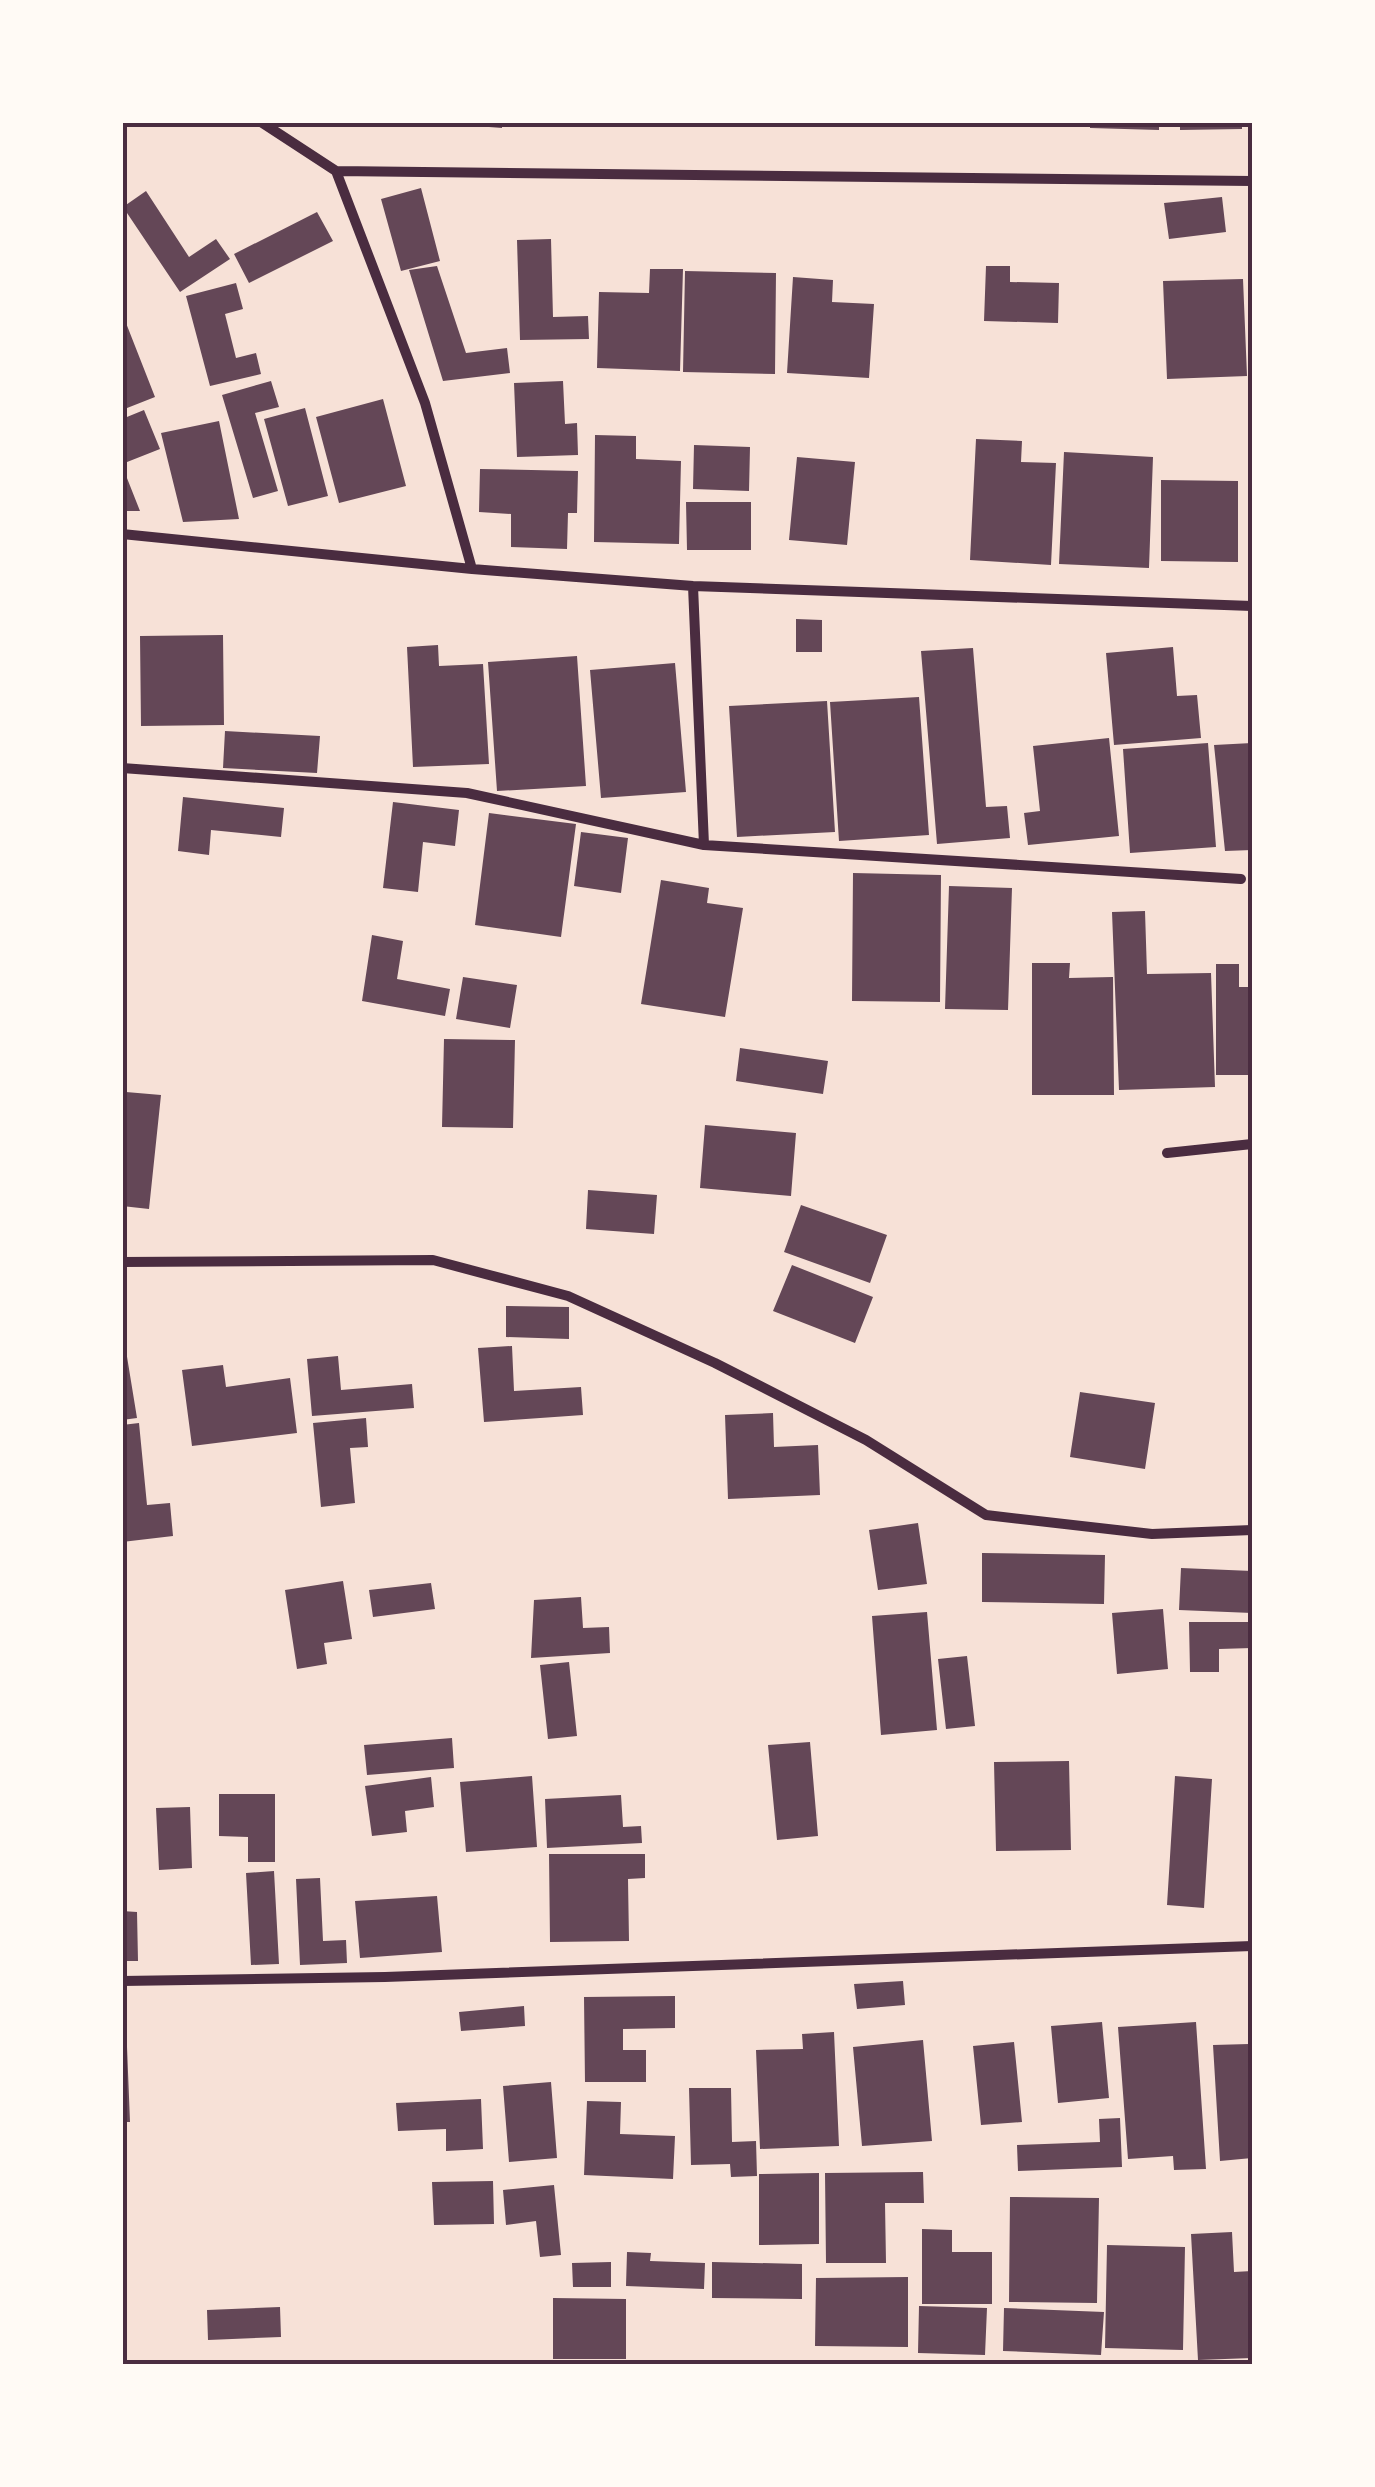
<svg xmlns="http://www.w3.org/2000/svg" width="1375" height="2487" viewBox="0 0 1375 2487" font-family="'Exo 2',sans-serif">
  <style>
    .building { fill: #644757 }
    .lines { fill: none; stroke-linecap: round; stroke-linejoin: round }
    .minor { stroke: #4a2c40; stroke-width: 10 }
    .neatline { fill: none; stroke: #4a2c40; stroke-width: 4 }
  </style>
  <rect width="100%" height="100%" fill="#f7e1d7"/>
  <path class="building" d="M463 122H502V128L463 125Z
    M1090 122H1159V130L1090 128Z
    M1180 122H1242V129L1180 130Z
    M421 188 440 261 401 271 381 199Z
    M146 191 189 257 216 239 230 259 180 292 123 207Z
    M1222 197 1226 232 1169 239 1164 203Z
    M317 212 333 241 249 283 234 254Z
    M551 239 553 317 588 316 589 339 520 340 517 240Z
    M437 266 466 353 507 348 510 373 443 381 409 270Z
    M986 266H1010V282L1059 283 1058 323 984 321Z
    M650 269H683L680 371 597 368 599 292 649 293Z
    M685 271 776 273 775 374 683 372Z
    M793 277 833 280 832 302 874 304 869 378 787 373Z
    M1243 279 1247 376 1167 379 1163 281Z
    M236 283 243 309 225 314 236 358 256 353 261 374 210 386 186 296Z
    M126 323 155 397 122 410V324Z
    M271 381 279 407 255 413 278 491 253 498 222 395Z
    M563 381 565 424 577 423 578 455 517 457 514 383Z
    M383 399 406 486 339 503 316 417Z
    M305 408 328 496 288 506 264 419Z
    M144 410 160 449 122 464V419Z
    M219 421 239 519 183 522 161 433Z
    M595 435 636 436V459L681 461 679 544 594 542Z
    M976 439 1022 441 1021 462 1056 463 1051 565 970 560Z
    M694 445 750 447 749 491 693 489Z
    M1064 452 1153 457 1149 568 1059 564Z
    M797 457 855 462 847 545 789 540Z
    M123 468 140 511H122Z
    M480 469 578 471 577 513H568L567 549 511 547V514L479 512Z
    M1161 480 1238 481V562L1161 561Z
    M686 502H751V550H687Z
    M796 619 822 620V652H796Z
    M223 635 224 725 141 726 140 636Z
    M438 645 439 666 483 664 489 764 413 767 407 647Z
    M1173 647 1177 696 1197 695 1201 738 1114 745 1106 653Z
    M973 648 986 807 1007 806 1010 838 937 844 921 651Z
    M577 656 586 786 497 791 488 662Z
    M675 663 686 792 601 798 590 670Z
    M919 697 929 835 839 841 830 702Z
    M827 701 835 832 737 837 729 706Z
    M225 731 320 736 317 773 223 768Z
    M1109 738 1119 836 1028 845 1024 813 1040 811 1033 746Z
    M1208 743 1216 847 1130 853 1123 749Z
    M1252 743V850L1225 851 1214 745Z
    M183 797 284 808 281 837 211 830 209 855 178 851Z
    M393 802 459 810 455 846 423 842 418 892 383 888Z
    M489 813 576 824 561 937 475 925Z
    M581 832 628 838 621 893 574 886Z
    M853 873 941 875 940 1002 852 1001Z
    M661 880 709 888 707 903 743 908 725 1017 641 1004Z
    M949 886 1012 888 1008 1010 945 1009Z
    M1145 911 1147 974 1211 973 1215 1087 1119 1090 1112 912Z
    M372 935 403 941 397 979 450 989 445 1016 362 1001Z
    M1032 963H1070L1069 978 1113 977 1114 1095H1032Z
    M1216 964H1239V987H1252V1075H1216Z
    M463 977 517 985 510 1028 456 1019Z
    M444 1039 515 1040 513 1128 442 1127Z
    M740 1048 828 1061 823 1094 736 1081Z
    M126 1092 161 1095 149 1209 122 1206Z
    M705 1125 796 1133 791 1196 700 1188Z
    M588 1190 657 1195 654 1234 586 1229Z
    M801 1205 887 1235 870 1283 784 1252Z
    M792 1265 873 1297 855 1343 773 1311Z
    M506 1306 569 1307V1339L506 1337Z
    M122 1326 137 1418 122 1420Z
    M512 1346 514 1391 581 1387 583 1415 484 1422 478 1348Z
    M338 1356 341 1390 412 1384 414 1408 312 1416 307 1359Z
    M223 1365 226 1387 290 1378 297 1433 192 1446 182 1370Z
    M1080 1392 1155 1403 1145 1469 1070 1457Z
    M773 1413 774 1447 818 1445 820 1495 728 1499 725 1415Z
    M366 1418 368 1447 350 1448 355 1503 321 1507 313 1423Z
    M139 1423 147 1505 170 1503 173 1536 122 1542V1425Z
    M918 1523 927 1584 878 1590 869 1530Z
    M982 1553 1105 1555 1104 1604 982 1602Z
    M1181 1568 1252 1571V1613L1179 1610Z
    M343 1581 352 1639 324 1643 327 1664 297 1669 285 1590Z
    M431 1583 435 1609 373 1617 369 1590Z
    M581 1597 583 1628 609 1627 610 1653 531 1658 534 1600Z
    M1163 1609 1168 1669 1117 1674 1112 1613Z
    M927 1612 937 1730 881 1735 872 1616Z
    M1189 1622H1252V1648L1219 1649V1672H1190Z
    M967 1656 975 1726 946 1729 938 1659Z
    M569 1662 577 1736 548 1739 540 1665Z
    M452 1738 454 1768 367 1775 364 1745Z
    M810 1742 818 1836 777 1840 768 1745Z
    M1069 1761 1071 1850 996 1851 994 1762Z
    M532 1776 537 1847 466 1852 460 1782Z
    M1175 1776 1212 1779 1204 1908 1167 1905Z
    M431 1777 434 1807 405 1811 407 1832 372 1836 365 1786Z
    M219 1794H275V1862H248V1837L219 1836Z
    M621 1795 623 1827 641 1826 642 1843 547 1848 545 1799Z
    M190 1807 192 1868 159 1870 156 1808Z
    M549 1854H645V1878L628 1879 629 1941 550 1942Z
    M274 1871 279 1964 251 1965 246 1873Z
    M320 1878 323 1941 346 1940 347 1963 300 1965 296 1879Z
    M437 1896 442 1952 360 1958 355 1901Z
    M122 1911 137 1912 138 1961H122Z
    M903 1981 905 2005 857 2009 854 1984Z
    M675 1996V2028L623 2029V2050H646V2082H585L584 1997Z
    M524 2006 525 2026 461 2031 459 2012Z
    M1102 2022 1109 2098 1058 2103 1051 2026Z
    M1196 2022 1206 2169 1174 2170 1173 2156 1128 2159 1118 2027Z
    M834 2032 839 2146 760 2149 756 2050 803 2049 802 2034Z
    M923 2040 932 2141 862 2146 853 2047Z
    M1014 2042 1022 2122 981 2125 973 2046Z
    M1249 2044 1252 2158 1220 2161 1213 2045Z
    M122 2047H127L130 2122H122Z
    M551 2082 557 2158 509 2162 503 2086Z
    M689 2088H731L732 2142 756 2141 757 2176 731 2177 730 2164 691 2165Z
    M481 2099 483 2149 446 2151V2129L398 2131 396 2103Z
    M587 2101 621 2102 620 2134 675 2136 673 2179 584 2175Z
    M1120 2118 1122 2167 1018 2171 1017 2145 1100 2142 1099 2119Z
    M923 2172 924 2203H885L886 2263H826L825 2173Z
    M819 2173V2244L759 2245V2174Z
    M493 2181 494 2224 434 2225 432 2182Z
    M554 2185 561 2255 540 2257 536 2221 506 2225 503 2190Z
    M1010 2197 1099 2198 1097 2303 1009 2302Z
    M922 2229 952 2230V2252H992V2304H922Z
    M1232 2232 1234 2272 1252 2271V2358L1198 2360 1191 2234Z
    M1107 2245 1185 2247 1183 2350 1105 2348Z
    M627 2252 651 2253 650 2261 705 2263 704 2289 626 2286Z
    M611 2262V2287H573L572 2263Z
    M712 2262 802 2264V2299L712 2298Z
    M908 2277V2347L815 2346 816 2278Z
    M553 2298 626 2299V2359H553Z
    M919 2306 987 2308 985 2355 918 2353Z
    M280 2307 281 2337 208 2340 207 2310Z
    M1004 2308 1104 2312 1101 2355 1003 2351Z"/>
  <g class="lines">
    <path class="minor" d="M261 122 336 171 1252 181
      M336 171 425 403 472 569
      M122 534 472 569 693 586 1252 606
      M693 586 704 845
      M122 768 467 793 704 845 1241 879
      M1167 1153 1252 1144
      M122 1262 433 1260 568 1296 715 1363 866 1440 986 1515 1152 1534 1252 1530
      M122 1981 385 1977 1252 1946"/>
  </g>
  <rect width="1375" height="2487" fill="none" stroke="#fffaf5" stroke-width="250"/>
  <rect x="125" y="125" width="1125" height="2237" class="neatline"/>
</svg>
